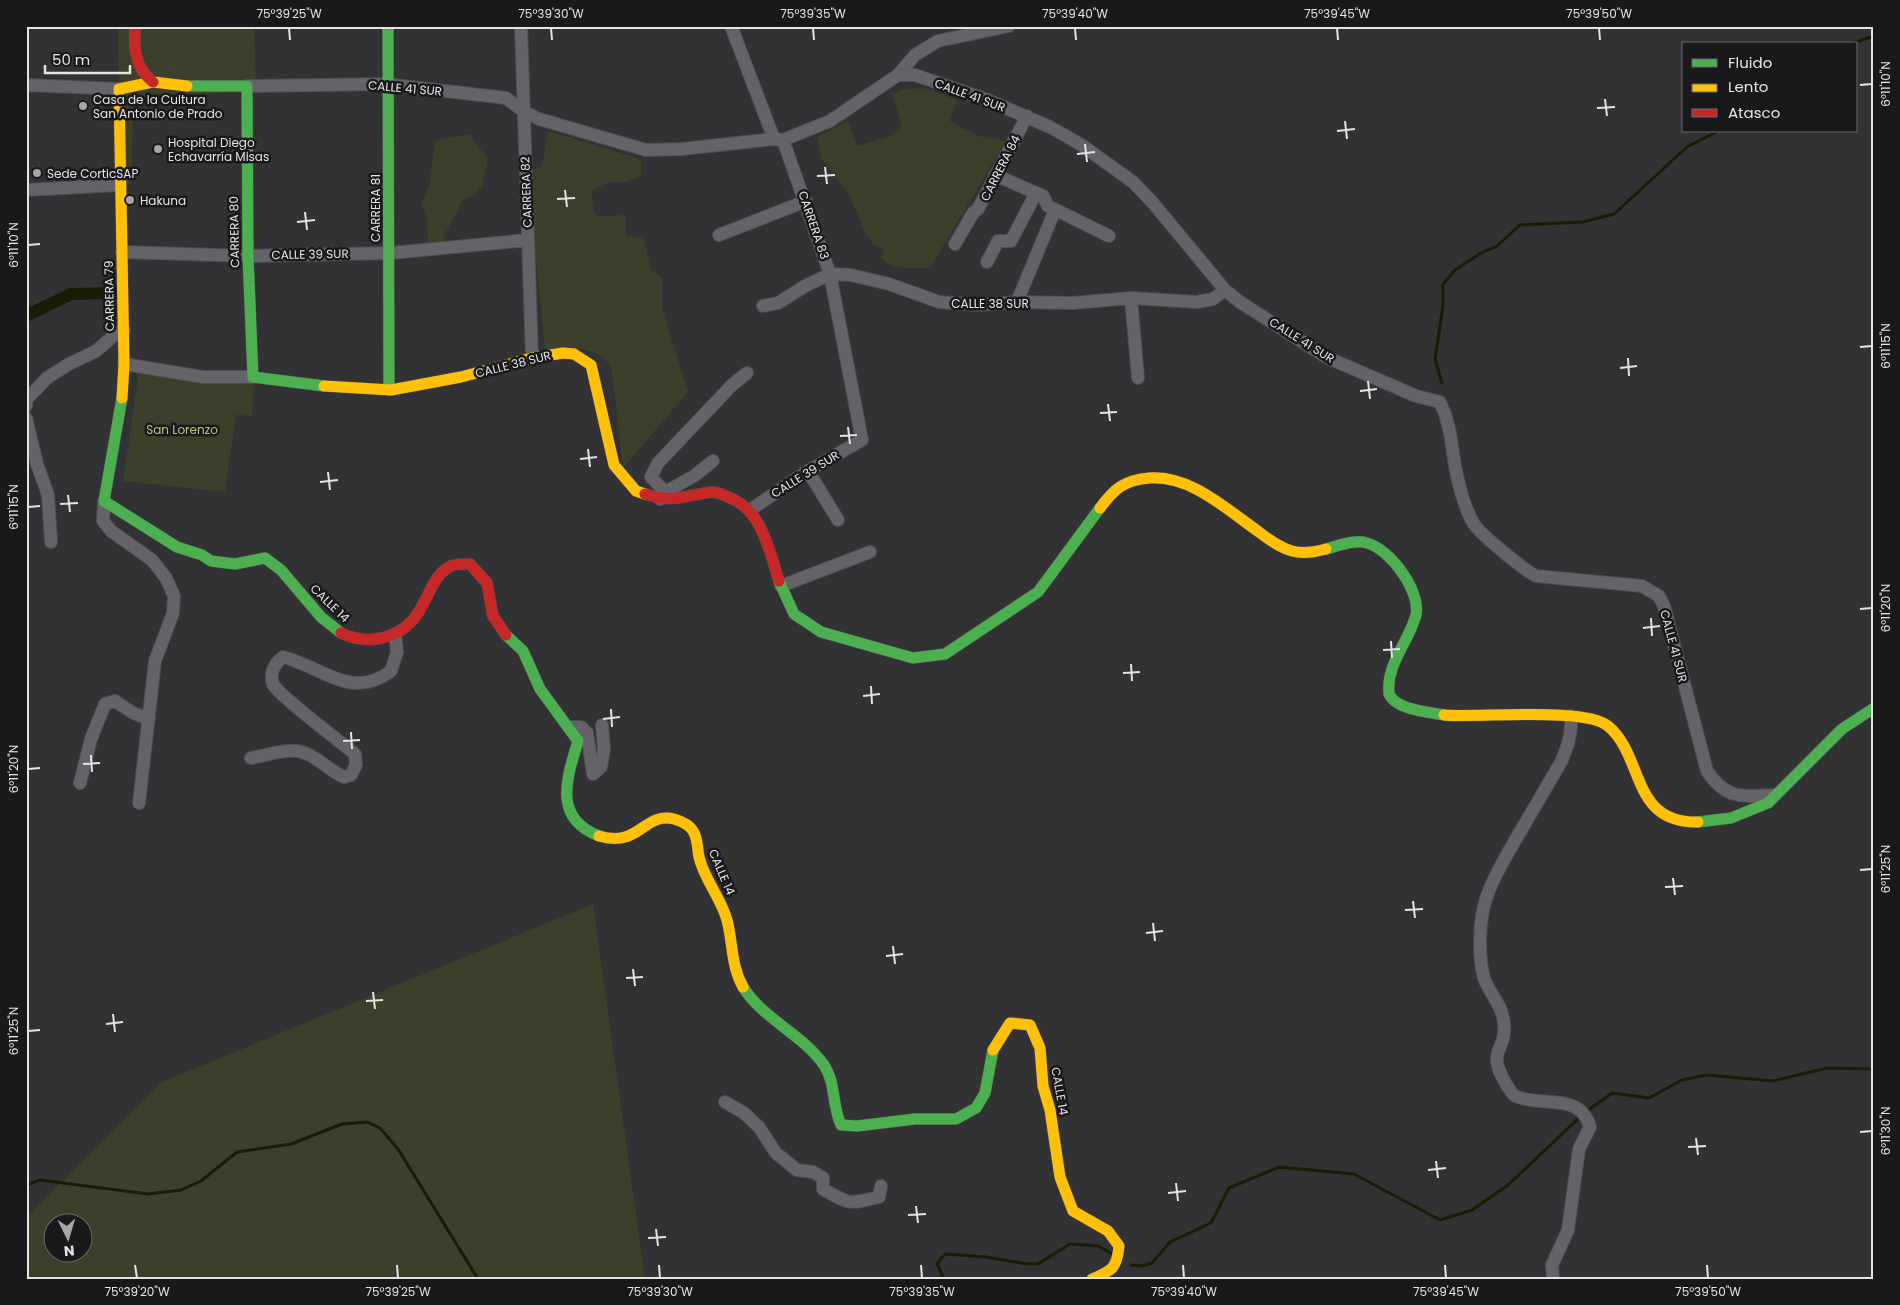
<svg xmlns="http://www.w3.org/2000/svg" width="1900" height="1305" viewBox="0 0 1900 1305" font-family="Poppins,sans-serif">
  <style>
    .green { fill: #3c3f29; fill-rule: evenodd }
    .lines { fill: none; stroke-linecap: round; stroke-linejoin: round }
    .stream { stroke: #191d05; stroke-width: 3 }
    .canal { stroke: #191d05; stroke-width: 12 }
    .street-casing { stroke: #4e4d50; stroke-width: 14 }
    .fast-casing { stroke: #4e4d50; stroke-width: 12 }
    .slow-casing { stroke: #4e4d50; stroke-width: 12 }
    .jam-casing { stroke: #4e4d50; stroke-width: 12 }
    .street { stroke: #656368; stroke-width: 12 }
    .fast { stroke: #4caf50; stroke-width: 11 }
    .slow { stroke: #ffc107; stroke-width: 11 }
    .jam { stroke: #c62828; stroke-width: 11 }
    .ticks { fill: none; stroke: #e4e3e6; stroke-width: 2 }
    .poi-dot { fill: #a6a5a7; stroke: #19181a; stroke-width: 2 }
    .labels { text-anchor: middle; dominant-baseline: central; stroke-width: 5; stroke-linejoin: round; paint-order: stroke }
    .street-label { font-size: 12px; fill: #e4e3e6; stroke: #19181a }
    .poi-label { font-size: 12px; fill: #e4e3e6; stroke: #19181a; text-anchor: start }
    .park-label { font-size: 12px; fill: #bcc77d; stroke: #19181a }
    .neatline { fill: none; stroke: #e4e3e6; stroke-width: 2 }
    .ticks-label { font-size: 12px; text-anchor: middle; fill: #e4e3e6 }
  </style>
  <rect width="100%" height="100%" fill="#323133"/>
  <path class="green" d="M118 26H254L256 86 239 93 150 95 139 106 133 119 131 185H119Z
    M924 88 957 100 950 121 978 136 1006 141 930 268C915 267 891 271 881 258L884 250 874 245 866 234 848 193 821 158 817 137 848 121 857 146 891 136 902 125 892 95 903 89Z
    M548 131 641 159V176L626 182H609L592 191 593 210 598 216 626 215V235L644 239 651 270 662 277V308L688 392 623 468 611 366C593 344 569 349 545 352L528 174 542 165Z
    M469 134 488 159 482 186 475 195 463 200 443 238 450 245 437 248 428 243 427 219 421 204 430 183 435 141Z
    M139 370 254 384 252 416 236 415 225 492 123 481Z
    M593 904 645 1279H26V1218L162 1082ZM82 1222V1252H52V1222Z"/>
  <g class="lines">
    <path class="stream" d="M1850 44 1874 36
      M1442 383 1435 359 1443 305V284L1455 270 1481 253 1497 246 1520 225 1583 222 1614 214 1687 147 1718 131
      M1587 1111 1612 1093 1649 1098 1682 1080 1707 1075 1773 1081 1827 1068 1874 1069
      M26 1185 40 1180 148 1194 181 1190 201 1181 237 1152 291 1144 342 1124 367 1122 380 1128 398 1149 478 1279
      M1131 1265 1142 1266 1152 1263 1170 1242 1211 1223 1229 1188 1279 1167 1354 1174 1440 1220 1472 1210 1507 1186 1580 1117
      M944 1279 937 1264 945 1254 986 1257 1027 1264H1038L1070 1244 1098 1246 1111 1253"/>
    <path class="canal" d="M26 316 71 294 116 293"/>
    <defs>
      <path id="street" d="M521 26 532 358
        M731 26 774 139 783 140 830 274 862 440 808 471 750 510
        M898 75 915 55 938 41 1009 26
        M26 85 119 89
        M247 86 385 84 506 98 523 111 539 119 646 150 682 149 774 139
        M783 140 830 121 898 75H915L985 99 1050 127 1080 144 1133 182 1153 203 1225 290 1240 302 1326 357 1416 396 1440 402C1453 429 1451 452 1458 480 1461 493 1467 513 1474 524 1480 534 1524 570 1536 576L1642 586 1659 596 1664 606 1707 771C1727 801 1743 796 1775 795
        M995 175 1043 196 1048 206 1109 236
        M26 190 119 185
        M719 235 806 201
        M955 244 973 213 978 209 1027 116
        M122 252 248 256 391 253 528 240
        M987 262 998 241H1011L1036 193
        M1131 298 1138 378
        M1017 302 1055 210
        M763 306 778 303 805 286 830 274 851 275 889 284 939 302 979 305 1017 302 1073 303 1131 298 1197 302 1213 299 1225 290
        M124 364 203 377H253
        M26 406V400L47 378 69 364 96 351 118 332 124 330
        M26 418 37 464 48 495 51 542
        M808 471 838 520
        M660 495 694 476 713 461
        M660 499 662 489 651 477 658 463 732 385 747 373
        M104 501 103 521 111 531 152 560 166 578 174 596 173 613 155 661 139 803
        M781 586 870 552
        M570 727H581L587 733 593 774 601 767 604 749 602 725
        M251 758C264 756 283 749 297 751 314 753 329 771 344 777L351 775 356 765 355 754C342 743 278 695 273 684 269 673 275 663 283 657 323 667 351 701 391 671L397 652 395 634
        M80 783 91 739 105 704 115 701 133 713 149 719
        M725 1102 744 1113 759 1127 776 1153 797 1170 813 1172 823 1178V1189C850 1205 849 1204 879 1197L881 1186
        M1553 1279 1552 1265 1568 1230 1579 1149 1590 1127C1580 1091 1541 1108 1515 1096 1512 1094 1508 1087 1506 1084 1485 1048 1507 1053 1504 1023 1502 1003 1489 994 1484 978 1478 957 1479 920 1486 899 1492 879 1503 862 1513 844 1529 817 1545 789 1561 762 1568 746 1572 733 1571 716"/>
      <path id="fast" d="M388 26 389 390
        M187 86H247L248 256 253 377 324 386
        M122 398 104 501 177 547 202 555 211 561 235 564 265 558 281 570 321 617 341 633
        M1326 549C1338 546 1354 539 1367 543 1390 549 1421 591 1416 615 1409 642 1386 663 1389 694 1396 710 1428 712 1444 715
        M779 581 794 614 821 632 913 658 945 654 1038 592 1100 508
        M506 635 523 651 540 689 578 741C567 778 552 818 599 836
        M1698 822 1731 818 1768 803 1842 729 1874 708
        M743 987C763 1019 802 1034 824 1065 836 1083 832 1106 841 1125L857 1126 915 1119H956L976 1108 985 1093 993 1050"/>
      <path id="slow" d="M324 386 391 390 461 377 532 358 563 353 574 354 591 365 614 465 636 491 645 494
        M122 398 124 364 119 89 153 82 187 86
        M1100 508C1114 489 1124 480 1149 478 1191 475 1226 509 1259 532 1268 539 1280 548 1292 551 1303 554 1315 552 1326 549
        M1444 715C1478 718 1586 707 1608 726 1645 757 1630 823 1698 822
        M599 836C640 848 643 812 674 819 681 821 689 824 693 831 698 838 697 848 699 857 704 879 721 898 727 920 733 943 731 966 743 987
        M993 1050 1010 1023 1030 1025 1040 1048 1043 1086 1050 1110 1060 1177 1073 1211 1108 1231 1119 1246C1117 1268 1112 1271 1092 1279"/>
      <path id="jam" d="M135 26C134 48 134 67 153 82
        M645 494C676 504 684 495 713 492 718 492 723 495 728 497 762 509 769 550 779 581
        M341 633C355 640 367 641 382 638 431 626 422 580 451 566 456 563 464 565 470 564L487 583 493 616 506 635"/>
    </defs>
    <use href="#street" class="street-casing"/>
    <use href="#fast" class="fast-casing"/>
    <use href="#slow" class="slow-casing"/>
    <use href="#jam" class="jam-casing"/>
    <use href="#street" class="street"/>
    <use href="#fast" class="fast"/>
    <use href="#slow" class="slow"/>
    <use href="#jam" class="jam"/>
  </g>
  <path class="ticks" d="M289 28 290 40M551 28 552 40M813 28 814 40M1075 28 1076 40M1337 28 1338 40M1599 28 1600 40M1860 85 1872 84M1605 99 1607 116M1597 108 1615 107M1345 121 1347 139M1337 131 1355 129M1085 144 1087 162M1077 154 1095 152M825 167 827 184M817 176 835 175M565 190 567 207M557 199 575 198M305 212 307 230M297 222 315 220M28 245 40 244M1860 347 1872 346M1628 358 1629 376M1620 368 1637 366M1368 381 1370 399M1360 391 1377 389M1108 404 1110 421M1100 413 1117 412M848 427 850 444M840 436 857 435M588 449 590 467M580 459 597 457M328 472 330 490M320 482 338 480M68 495 70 512M60 504 78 503M28 507 40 506M1860 609 1872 608M1651 618 1652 636M1643 628 1660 626M1391 641 1392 658M1383 650 1400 649M1131 664 1132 681M1123 673 1140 672M871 686 872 704M863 696 880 694M611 709 612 727M603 719 620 717M351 732 352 749M343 741 360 740M91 755 92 772M83 764 100 763M28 769 40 768M1860 870 1872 869M1673 878 1675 895M1665 887 1683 886M1413 901 1415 918M1405 910 1423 909M1153 923 1155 941M1146 933 1163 931M893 946 895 964M886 956 903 954M633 969 635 986M626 978 643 977M373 992 375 1009M366 1001 383 1000M113 1014 115 1032M106 1024 123 1022M28 1031 40 1030M1860 1132 1872 1131M1696 1138 1698 1155M1688 1147 1706 1146M1436 1161 1438 1178M1428 1170 1446 1168M1176 1183 1178 1201M1168 1193 1186 1191M916 1206 918 1223M908 1215 926 1214M656 1229 658 1246M648 1238 666 1237M135 1265 137 1278M397 1265 398 1278M659 1265 660 1278M921 1265 922 1278M1183 1265 1184 1278M1445 1265 1446 1278M1707 1265 1708 1278"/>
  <g class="poi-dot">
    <circle cx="83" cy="106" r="5"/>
    <circle cx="158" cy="149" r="5"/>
    <circle cx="37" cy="173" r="5"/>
    <circle cx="130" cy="200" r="5"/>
  </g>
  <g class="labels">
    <g class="street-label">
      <text transform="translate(405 88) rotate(5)">CALLE 41 SUR</text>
      <text transform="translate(970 95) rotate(20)">CALLE 41 SUR</text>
      <text transform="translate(1000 168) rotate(-63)">CARRERA 84</text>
      <text transform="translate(526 192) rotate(-92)">CARRERA 82</text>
      <text transform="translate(375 208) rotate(-90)">CARRERA 81</text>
      <text transform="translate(814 225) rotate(71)">CARRERA 83</text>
      <text transform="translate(234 232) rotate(-91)">CARRERA 80</text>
      <text transform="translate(310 254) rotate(-1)">CALLE 39 SUR</text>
      <text transform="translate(109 296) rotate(-91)">CARRERA 79</text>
      <text x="990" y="303">CALLE 38 SUR</text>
      <text transform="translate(1302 340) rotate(32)">CALLE 41 SUR</text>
      <text transform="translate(513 364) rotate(-14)">CALLE 38 SUR</text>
      <text transform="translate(805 474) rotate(-32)">CALLE 39 SUR</text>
      <text transform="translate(330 603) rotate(44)">CALLE 14</text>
      <text transform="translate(1674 646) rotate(75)">CALLE 41 SUR</text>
      <text transform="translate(722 872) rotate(67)">CALLE 14</text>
      <text transform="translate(1060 1091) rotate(80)">CALLE 14</text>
    </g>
    <g class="poi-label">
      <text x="93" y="99">Casa de la Cultura<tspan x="93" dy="14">San Antonio de Prado</tspan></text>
      <text x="168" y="142">Hospital Diego<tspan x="168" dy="14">Echavarría Misas</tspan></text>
      <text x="47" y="173">Sede CorticSAP</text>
      <text x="140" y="200">Hakuna</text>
    </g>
    <g class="park-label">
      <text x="182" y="429">San Lorenzo</text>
    </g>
  </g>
  <rect width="1900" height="1305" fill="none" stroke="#19181a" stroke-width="55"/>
  <rect x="1682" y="42" width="175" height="90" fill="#19181a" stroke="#6a696c"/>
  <rect x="1692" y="59" width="25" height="8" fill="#4caf50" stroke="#6a696c"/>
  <text x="1728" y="68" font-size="15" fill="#e4e3e6">Fluido</text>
  <rect x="1692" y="84" width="25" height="8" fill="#ffc107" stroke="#6a696c"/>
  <text x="1728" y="92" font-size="15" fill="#e4e3e6">Lento</text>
  <rect x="1692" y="109" width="25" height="8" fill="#c62828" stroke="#6a696c"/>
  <text x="1728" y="118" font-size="15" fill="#e4e3e6">Atasco</text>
  <g transform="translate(68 1238) rotate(175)"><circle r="24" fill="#19181a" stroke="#6a696c"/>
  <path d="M0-4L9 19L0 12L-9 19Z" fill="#a6a5a7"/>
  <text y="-8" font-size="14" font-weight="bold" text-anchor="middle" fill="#e4e3e6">N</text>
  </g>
  <path d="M45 65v8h85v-8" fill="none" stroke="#e4e3e6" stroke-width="2.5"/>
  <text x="52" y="65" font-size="15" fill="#e4e3e6" stroke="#19181a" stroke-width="4" paint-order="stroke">50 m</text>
  <rect x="28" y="28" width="1844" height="1250" class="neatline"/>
  <g class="ticks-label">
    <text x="289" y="18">75°39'25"W</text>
    <text x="551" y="18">75°39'30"W</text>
    <text x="813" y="18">75°39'35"W</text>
    <text x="1075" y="18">75°39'40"W</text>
    <text x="1337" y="18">75°39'45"W</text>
    <text x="1599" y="18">75°39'50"W</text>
    <text transform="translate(1886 84) rotate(-90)" y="4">6°11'10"N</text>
    <text transform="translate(14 245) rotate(-90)" y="4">6°11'10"N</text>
    <text transform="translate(1886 346) rotate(-90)" y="4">6°11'15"N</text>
    <text transform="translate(14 507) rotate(-90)" y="4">6°11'15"N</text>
    <text transform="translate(1886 608) rotate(-90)" y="4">6°11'20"N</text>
    <text transform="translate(14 769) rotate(-90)" y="4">6°11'20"N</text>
    <text transform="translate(1886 869) rotate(-90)" y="4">6°11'25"N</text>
    <text transform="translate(14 1031) rotate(-90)" y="4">6°11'25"N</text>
    <text transform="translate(1886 1131) rotate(-90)" y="4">6°11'30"N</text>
    <text x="137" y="1296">75°39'20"W</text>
    <text x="398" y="1296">75°39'25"W</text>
    <text x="660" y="1296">75°39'30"W</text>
    <text x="922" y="1296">75°39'35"W</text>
    <text x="1184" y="1296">75°39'40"W</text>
    <text x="1446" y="1296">75°39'45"W</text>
    <text x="1708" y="1296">75°39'50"W</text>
  </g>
</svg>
